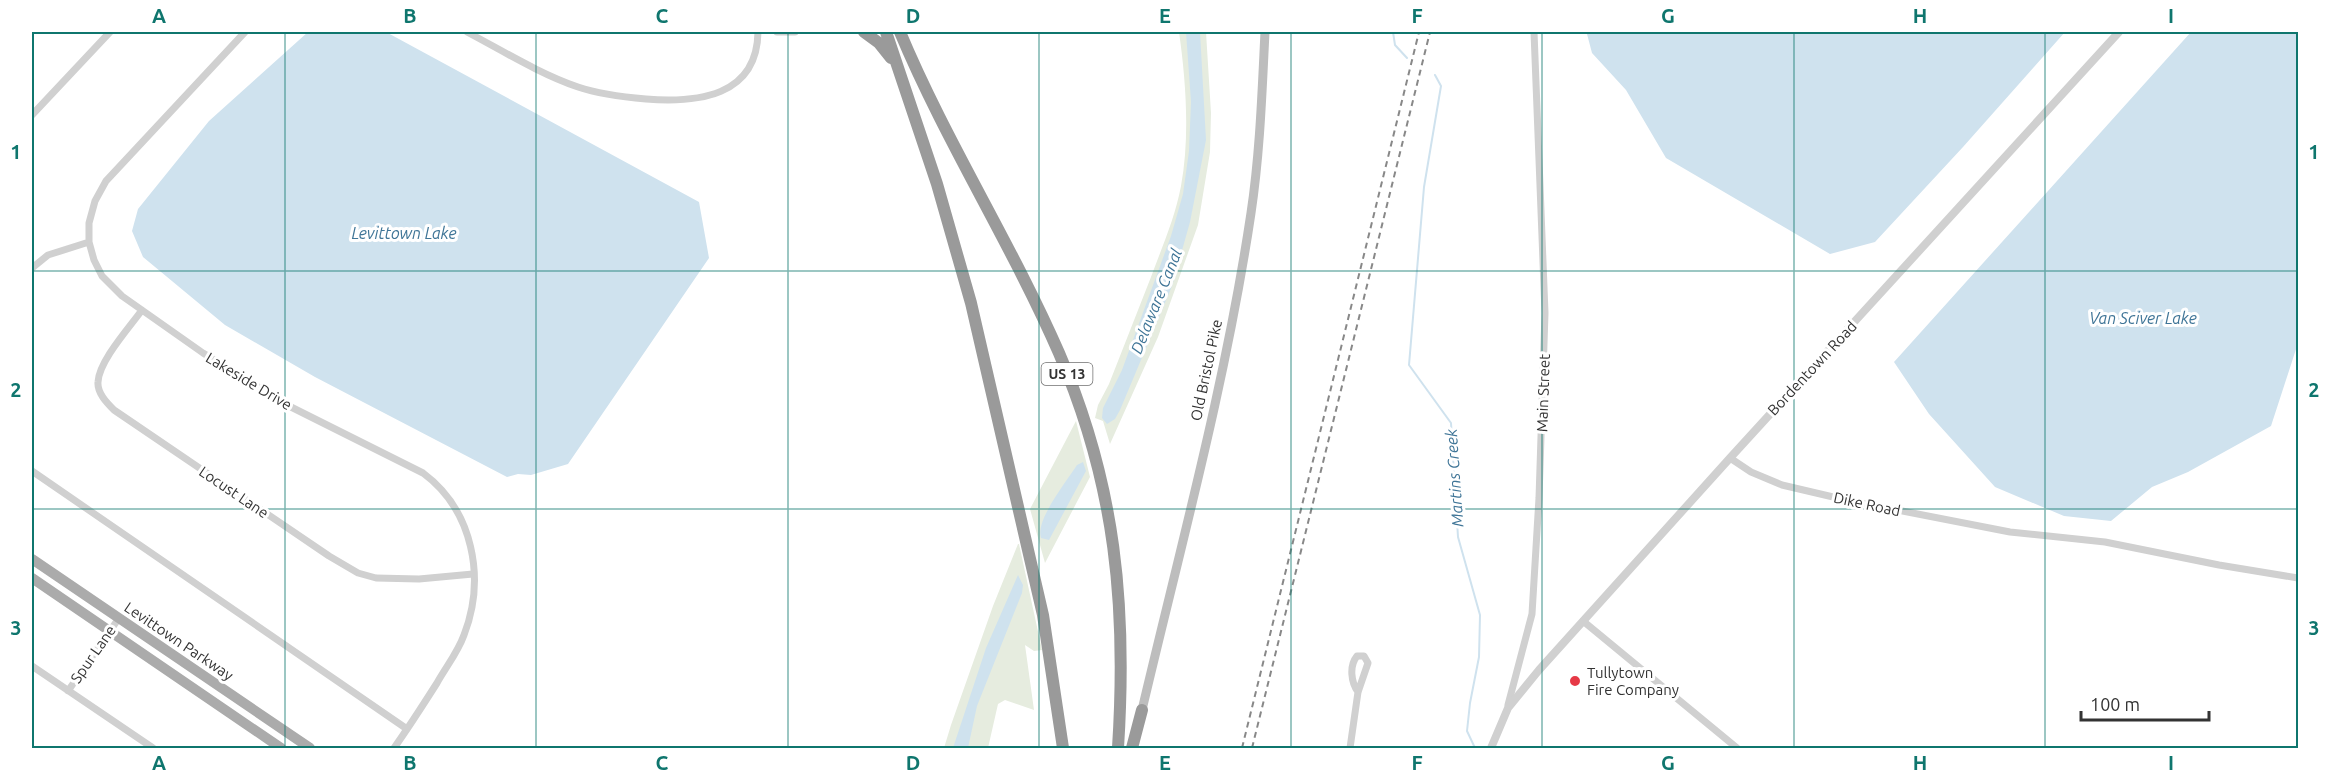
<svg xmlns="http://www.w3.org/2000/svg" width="2330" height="780" viewBox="0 0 2330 780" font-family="Ubuntu,sans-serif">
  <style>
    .green { fill: #e6ecdf }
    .water { fill: #cfe2ee }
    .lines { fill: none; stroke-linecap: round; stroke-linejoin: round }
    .stream { stroke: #cfe2ee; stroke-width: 2 }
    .minor { stroke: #d0d0d0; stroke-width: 7 }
    .tertiary { stroke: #d0d0d0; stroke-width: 8 }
    .secondary { stroke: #bdbdbd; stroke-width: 9 }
    .primary { stroke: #ababab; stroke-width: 10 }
    .motorway { stroke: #9a9a9a; stroke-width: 12 }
    .rail { stroke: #888; stroke-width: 2; stroke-dasharray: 6 4.5; stroke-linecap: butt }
    .grid { fill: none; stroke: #0f766e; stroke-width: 1.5; stroke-opacity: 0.55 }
    .poi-dot { fill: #e63946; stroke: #fff; stroke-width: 2 }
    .labels { text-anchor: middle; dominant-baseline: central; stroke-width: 6; stroke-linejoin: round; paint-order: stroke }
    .shield { fill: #fff; stroke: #707070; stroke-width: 1.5 }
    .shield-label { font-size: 14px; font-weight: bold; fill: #333 }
    .street-label { font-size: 15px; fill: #333; stroke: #fff }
    .poi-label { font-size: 15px; fill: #333; stroke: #fff; text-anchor: start }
    .water-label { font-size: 16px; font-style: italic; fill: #3f7597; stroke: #fff }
    .neatline { fill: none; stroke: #0f766e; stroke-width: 2 }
    .grid-label { font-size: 20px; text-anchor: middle; font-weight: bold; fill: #0f766e }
  </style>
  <rect width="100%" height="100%" fill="#fff"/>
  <path class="green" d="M1179 32H1206L1211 113 1210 152 1198 225 1158 337 1110 444 1103 421 1095 418 1098 405 1109 384C1123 348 1137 313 1151 277 1162 247 1175 218 1181 186 1190 137 1186 81 1179 32Z
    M1076 421 1090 477 1045 563 1030 509Z
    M1018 544H1019L1042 650 1034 651 1025 645 1034 710 1005 700 998 704 988 748H944L951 725 993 606Z"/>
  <path class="water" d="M308 32H386L699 202 709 258 568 464 531 475 518 474 507 477 315 377 225 325 143 257 132 231 138 209 209 121Z
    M1186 32H1200L1206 140 1190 222 1172 286 1120 410 1115 419 1107 424 1102 418 1103 408 1122 370 1171 236 1183 194 1189 151 1191 102Z
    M1623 32H2065L1963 147 1875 242 1830 254 1666 158 1626 90 1592 53 1587 34Z
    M2191 32H2298V343L2271 426 2188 472 2152 487 2111 521 2064 516 1995 487 1929 414 1894 362Z
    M1083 462 1086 471 1049 540 1041 538C1035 520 1067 481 1077 465Z
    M1018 575 1023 585 1022 593 977 706 968 748H953L986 648Z"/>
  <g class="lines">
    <path class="stream" d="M1393 32 1395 45 1407 58
      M1435 75 1441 86 1424 187 1409 365 1451 423 1458 537 1480 615 1479 657 1470 703 1467 731 1475 748"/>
    <path class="minor" d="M245 32 106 181 95 201 89 223V242L94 260 102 276 122 296 203 353 289 406 423 473C473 510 486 578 464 635 458 652 446 667 437 683 423 705 409 727 394 748
      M467 32C503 51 540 74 578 87 599 94 623 97 646 99 697 103 757 97 758 32
      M777 32H795
      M32 115 110 32
      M32 268 48 255 89 242
      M142 310C129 328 99 361 98 382 97 393 107 403 114 410L329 556 358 573 376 578 419 579 473 574
      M1730 458 1751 472 1782 485 1846 500 2010 532 2105 542 2219 565 2298 578
      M32 471 407 729
      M1583 621 1737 748
      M32 666 153 748
      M68 691 119 618
      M1508 705 1532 614 1539 498 1545 313 1534 32
      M1350 748 1358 692 1368 663 1364 656H1357C1349 666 1351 682 1358 692"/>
    <path class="tertiary" d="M1491 748 1508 708 1539 670 1730 458 2119 32"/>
    <path class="secondary" d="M1142 710C1181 545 1226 381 1251 213 1260 153 1262 92 1265 32"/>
    <path class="primary" d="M32 559 310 748
      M32 578 281 748"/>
    <path class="motorway" d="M864 32 879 43 891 58
      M886 32 937 184 971 303 1043 615 1063 748
      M900 32C946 142 1011 243 1059 353 1116 485 1127 607 1118 748
      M1132 748 1142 710"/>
    <path class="rail" d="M1242 748 1419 32
      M1252 748 1430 32"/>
  </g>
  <path class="grid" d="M285 32V748M536 32V748M788 32V748M1039 32V748M1291 32V748M1542 32V748M1794 32V748M2045 32V748M32 271H2298M32 509H2298"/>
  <circle class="poi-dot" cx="1575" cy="681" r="6"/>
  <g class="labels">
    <rect class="shield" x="1041.5" y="363" width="51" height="22" rx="4.5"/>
    <g class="shield-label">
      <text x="1067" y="374">US 13</text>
    </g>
    <g class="street-label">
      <text transform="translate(1812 368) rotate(-47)">Bordentown Road</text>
      <text transform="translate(1206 370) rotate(-78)">Old Bristol Pike</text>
      <text transform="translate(249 381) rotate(31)">Lakeside Drive</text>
      <text transform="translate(1543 393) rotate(-88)">Main Street</text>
      <text transform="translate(234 492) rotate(34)">Locust Lane</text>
      <text transform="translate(1867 504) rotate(12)">Dike Road</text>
      <text transform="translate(179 641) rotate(34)">Levittown Parkway</text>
      <text transform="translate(93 654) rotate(-55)">Spur Lane</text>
    </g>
    <g class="poi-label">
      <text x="1587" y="672">Tullytown<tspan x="1587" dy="17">Fire Company</tspan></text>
    </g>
    <g class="water-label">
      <text x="404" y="233">Levittown Lake</text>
      <text transform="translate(1156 301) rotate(-68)">Delaware Canal</text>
      <text x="2143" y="318">Van Sciver Lake</text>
      <text transform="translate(1454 478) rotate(-94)">Martins Creek</text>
    </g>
  </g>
  <rect width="2330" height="780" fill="none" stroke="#ffffff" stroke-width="66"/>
  <path d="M2081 711v9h128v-9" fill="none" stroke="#333333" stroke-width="3"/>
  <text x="2090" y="711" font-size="18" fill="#333333" stroke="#ffffff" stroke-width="4.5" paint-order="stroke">100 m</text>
  <rect x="33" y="33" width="2264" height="714" class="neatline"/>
  <g class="grid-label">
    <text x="159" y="23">A</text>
    <text x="410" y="23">B</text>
    <text x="662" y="23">C</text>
    <text x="913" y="23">D</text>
    <text x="1165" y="23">E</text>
    <text x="1417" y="23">F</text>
    <text x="1668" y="23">G</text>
    <text x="1920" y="23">H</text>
    <text x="2171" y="23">I</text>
    <text x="16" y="159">1</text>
    <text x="2314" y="159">1</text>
    <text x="16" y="397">2</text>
    <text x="2314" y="397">2</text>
    <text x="16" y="635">3</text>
    <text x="2314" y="635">3</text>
    <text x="159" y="770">A</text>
    <text x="410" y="770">B</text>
    <text x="662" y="770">C</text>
    <text x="913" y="770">D</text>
    <text x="1165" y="770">E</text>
    <text x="1417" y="770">F</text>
    <text x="1668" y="770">G</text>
    <text x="1920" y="770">H</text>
    <text x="2171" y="770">I</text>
  </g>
</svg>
